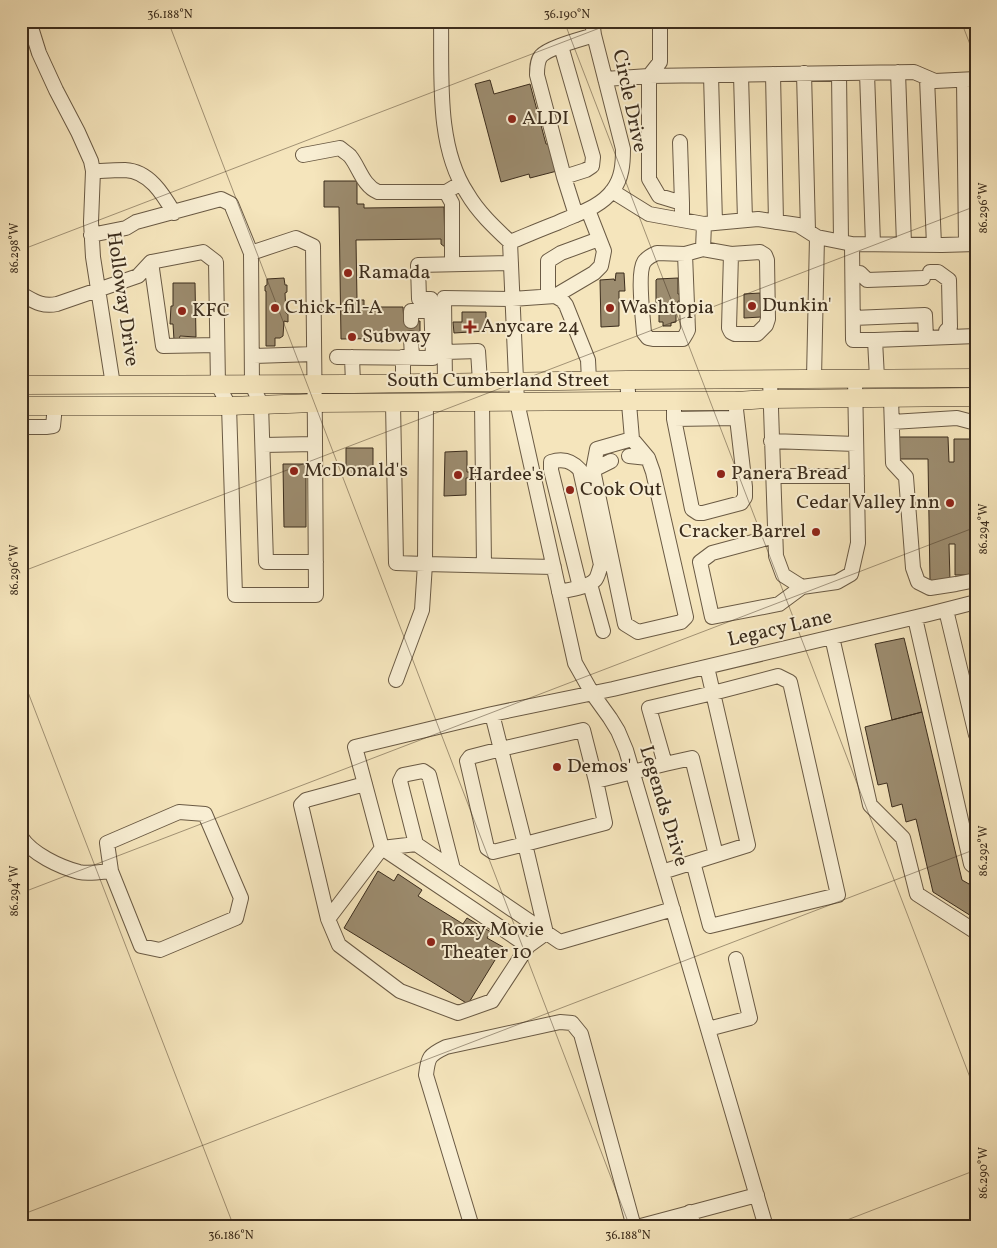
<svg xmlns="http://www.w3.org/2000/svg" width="997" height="1248" viewBox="0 0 997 1248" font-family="Vollkorn,serif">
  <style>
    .building { fill: #9c8c6f; stroke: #3b2c1c }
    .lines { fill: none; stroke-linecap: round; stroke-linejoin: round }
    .minor-casing { stroke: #6a5a44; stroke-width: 16 }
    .major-casing { stroke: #3b2c1c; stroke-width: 19 }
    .minor { stroke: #f8eed3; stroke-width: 14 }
    .major { stroke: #f5e5bc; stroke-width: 18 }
    .ticks { fill: none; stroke: #3b2c1c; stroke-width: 1; stroke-opacity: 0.45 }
    .poi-dot { fill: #8f2418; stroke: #f8eed3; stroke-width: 2 }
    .labels { text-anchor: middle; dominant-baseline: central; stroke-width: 4; stroke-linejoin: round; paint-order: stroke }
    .street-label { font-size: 20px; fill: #3b2c1c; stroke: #f8eed3 }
    .poi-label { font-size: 20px; fill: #3b2c1c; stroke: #f8eed3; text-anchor: start }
    .neatline { fill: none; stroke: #3b2c1c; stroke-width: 2 }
    .ticks-label { font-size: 12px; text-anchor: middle; fill: #3b2c1c }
  </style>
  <rect width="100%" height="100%" fill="#f5e5bc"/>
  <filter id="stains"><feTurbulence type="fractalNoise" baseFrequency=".004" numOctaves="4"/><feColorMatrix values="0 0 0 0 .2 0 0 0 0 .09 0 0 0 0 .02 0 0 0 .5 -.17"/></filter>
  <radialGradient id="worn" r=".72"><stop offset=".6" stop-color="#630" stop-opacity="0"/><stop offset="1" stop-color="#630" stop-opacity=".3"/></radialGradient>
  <path class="building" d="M490 80 494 94 530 84 546 144H550L557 171 530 178 529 174 501 182 475 84Z
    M324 181H357V204H364V208L444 207 445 247 441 244V239L356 240 357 300H364V307H403L404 322 420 321V338L341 339 339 207H324Z
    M616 273H624L625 291H619V326L601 327 600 280 614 279 615 281Z
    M284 278 285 285H287V292L285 293 286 313 288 314V322L284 321 283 336 280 338H275V346H266V291H265V286L267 285V279Z
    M678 278V294H680L681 301H678V306H676V322L671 323V326H663V322H659V306H656V280L657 279Z
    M173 283H195L196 337 180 336 179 340H174L173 324H170L171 306H173Z
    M760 293 761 317 744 318V294Z
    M462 312H486V331L454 333 453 322H462Z
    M893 437H948L949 462H954V439H970L973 575H955V544H949L950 581H930L928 459H894Z
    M346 448H373V474L346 475Z
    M467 451V472H471V478H466V495L444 496 445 452Z
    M283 464H306V527H284Z
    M904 638 922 712 892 720 875 644Z
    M922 712 962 880 976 888V919L933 892 916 819 906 822 902 804 892 807 887 783 878 785 865 727Z
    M378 871 394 881 398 874 422 890 418 896 463 924 467 918 491 932 487 938 503 947 468 1004 344 928Z"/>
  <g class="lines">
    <defs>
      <path id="minor" d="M29 21 39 53 56 90 78 132 91 161 93 171 91 222 93 257 113 385
        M441 21C442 76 436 146 467 193 478 212 494 227 510 242L517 402 575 663 592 693 610 718 618 731 626 750 766 1227
        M561 46 593 157 592 166 586 170 564 177
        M898 72 904 244
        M804 73 808 231
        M839 73 841 241
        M867 73 873 244
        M773 74 776 222
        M711 75 715 223
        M741 75 745 220
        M649 76 914 72 935 81 976 79
        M649 76 660 62V21
        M927 78 934 245
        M605 79 649 76V179L659 196 682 203V220
        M964 80 966 244
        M680 142 682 203
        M303 155 340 148C343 151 347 153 350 156 359 167 363 186 378 192H446L461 183
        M93 171C104 171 115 170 125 170 149 171 163 194 174 213
        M612 191 649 214 704 224 758 219 798 225 817 237
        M446 192 452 203V264
        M576 215 564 177 537 75C537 69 537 61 541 56 549 47 582 39 594 35
        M704 224 703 249 731 254 760 252 765 255 767 260 768 319 766 325 757 334H735L731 332 729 328 731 254
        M91 235 126 228 136 222 221 199 231 204 251 253
        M510 242C525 236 541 229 557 223 576 214 600 208 613 190 622 178 623 164 623 149L594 35 592 21
        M852 244 853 340H875L877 378
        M685 254 688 330 686 334 683 339H653L648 338 644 333C643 318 637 273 644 262 647 258 652 255 657 253L685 254 703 249
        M151 262 163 346 217 345
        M930 272H938L949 280 950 327 946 331
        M860 273 867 280 923 278
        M21 294C34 301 41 307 57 304L138 276 151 262 203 252 216 262 218 385 229 406 235 595H316C316 479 314 362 313 246L296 238 251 253 252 385 261 404 266 562H316
        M548 296V261L561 253 599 239
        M555 296 562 300 566 305 588 360 589 380
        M853 318 925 315 926 338
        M411 321V311H431
        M411 338 412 358
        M875 340 976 336
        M445 352 478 351 480 382
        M252 356 314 354
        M337 357 433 358 431 299H419L418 265 511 263
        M352 357 353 384
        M403 357V383
        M814 378 817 237 852 244 942 245 976 244
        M770 379 776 556 783 575 802 587 837 582 851 574 858 543 855 378
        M627 380 632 439 648 458 653 472 686 617 681 622 638 632 625 624 593 470 597 449 632 439
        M445 383 444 298 512 299 555 296 594 273 601 266 604 251 588 210
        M891 398 893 463 906 477 913 568 918 582 930 588 956 584 976 580
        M674 401V419L692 509 698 513H703L741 503 745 497V487L735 401
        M393 403 396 563 425 564 422 610 396 680
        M426 403 425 564 554 567
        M482 403 484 565
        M674 419 737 418
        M892 422 957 418 976 423
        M21 427H46L53 426 55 406
        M771 441 856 444
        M263 445 315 444
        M629 456 648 458
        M593 470 611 461
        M773 476H857
        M775 536 712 553 700 562 712 617 779 604 802 587
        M590 584 603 631
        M559 592C568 590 589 587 595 580 598 577 599 570 601 565L580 470C572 461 563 458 551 462V470L580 587
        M946 610 976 735
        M915 618 971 864 976 868
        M832 637 870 805 903 838 917 894 976 932
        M492 714 525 844 605 823 596 781 665 764 649 708 713 693 707 667
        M665 764 692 758 716 855
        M21 837C32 854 60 867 79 872 88 874 101 872 111 871L141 946 160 950 236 918 241 898 205 814 179 812 107 843 111 871
        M416 844 400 781 403 775 423 771 429 775 453 869
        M662 872 748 845 713 693 778 676 790 682 838 895 710 926 693 862
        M673 909 560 942 416 844 382 848 355 747 492 714 613 689 929 614 976 602
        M328 919 301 805 306 800 365 784
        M528 946 382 848 328 919 339 945 400 991 458 1013 492 1001 528 946 546 933 525 844 493 852 487 848 467 761 470 757 501 749 583 730 596 781
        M708 1029 750 1018 736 959
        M690 1212 694 1227
        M472 1227 426 1075C428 1057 429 1055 446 1047L560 1022 572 1023 581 1034 634 1227
        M637 1227 757 1195"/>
      <path id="major" d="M21 385 353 384 627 380 976 378
        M21 406H229L315 403 628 401H735L770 399 976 397"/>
    </defs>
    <use href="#minor" class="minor-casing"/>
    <use href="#major" class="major-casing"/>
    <use href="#minor" class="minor"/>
    <use href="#major" class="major"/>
  </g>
  <path class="ticks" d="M168 21 630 1227M564 21 976 1093M961 21 976 60M21 250 618 21M21 572 976 206M21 674 234 1227M21 893 976 527M21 1215 976 849M829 1227 976 1170"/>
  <g class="poi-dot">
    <circle cx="512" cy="119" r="5"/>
    <circle cx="348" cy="273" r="5"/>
    <circle cx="752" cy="306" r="5"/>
    <circle cx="275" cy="308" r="5"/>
    <circle cx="610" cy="308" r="5"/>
    <circle cx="182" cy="311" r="5"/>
    <path d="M467.5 319.5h5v5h5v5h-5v5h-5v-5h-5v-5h5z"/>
    <circle cx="352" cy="337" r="5"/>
    <circle cx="294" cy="471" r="5"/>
    <circle cx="721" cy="474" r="5"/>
    <circle cx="458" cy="475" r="5"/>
    <circle cx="570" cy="490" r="5"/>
    <circle cx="950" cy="503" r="5"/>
    <circle cx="816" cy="532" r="5"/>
    <circle cx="557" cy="767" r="5"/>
    <circle cx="431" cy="942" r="5"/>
  </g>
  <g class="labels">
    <g class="street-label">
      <text transform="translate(629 101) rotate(78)">Circle Drive</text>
      <text transform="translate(122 299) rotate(82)">Holloway Drive</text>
      <text x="498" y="381">South Cumberland Street</text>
      <text transform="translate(780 629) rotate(-13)">Legacy Lane</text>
      <text transform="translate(663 806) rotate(73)">Legends Drive</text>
    </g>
    <g class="poi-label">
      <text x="522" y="119">ALDI</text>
      <text x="358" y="273">Ramada</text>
      <text x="762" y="306">Dunkin'</text>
      <text x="285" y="308">Chick-fil-A</text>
      <text x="620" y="308">Washtopia</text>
      <text x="192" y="311">KFC</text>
      <text x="481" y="327">Anycare 24</text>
      <text x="362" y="337">Subway</text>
      <text x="304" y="471">McDonald's</text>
      <text x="731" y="474">Panera Bread</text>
      <text x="468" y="475">Hardee's</text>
      <text x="580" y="490">Cook Out</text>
      <text x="940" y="503" text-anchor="end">Cedar Valley Inn</text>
      <text x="806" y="532" text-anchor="end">Cracker Barrel</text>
      <text x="567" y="767">Demos'</text>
      <text x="441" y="930">Roxy Movie<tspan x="441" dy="23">Theater 10</tspan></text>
    </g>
  </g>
  <rect width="997" height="1248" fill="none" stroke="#f5e5bc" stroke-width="55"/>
  <rect x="28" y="28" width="942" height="1192" class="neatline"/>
  <g class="ticks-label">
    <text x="170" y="18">36.188°N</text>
    <text x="567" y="18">36.190°N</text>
    <text transform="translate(983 208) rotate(-90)" y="4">86.296°W</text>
    <text transform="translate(14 248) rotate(-90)" y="4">86.298°W</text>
    <text transform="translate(983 529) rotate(-90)" y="4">86.294°W</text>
    <text transform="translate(14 570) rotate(-90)" y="4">86.296°W</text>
    <text transform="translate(983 851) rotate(-90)" y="4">86.292°W</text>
    <text transform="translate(14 891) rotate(-90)" y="4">86.294°W</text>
    <text transform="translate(983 1173) rotate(-90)" y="4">86.290°W</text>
    <text x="231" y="1239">36.186°N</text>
    <text x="628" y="1239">36.188°N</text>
  </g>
  <rect width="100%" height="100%" filter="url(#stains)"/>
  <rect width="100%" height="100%" fill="url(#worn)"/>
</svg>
